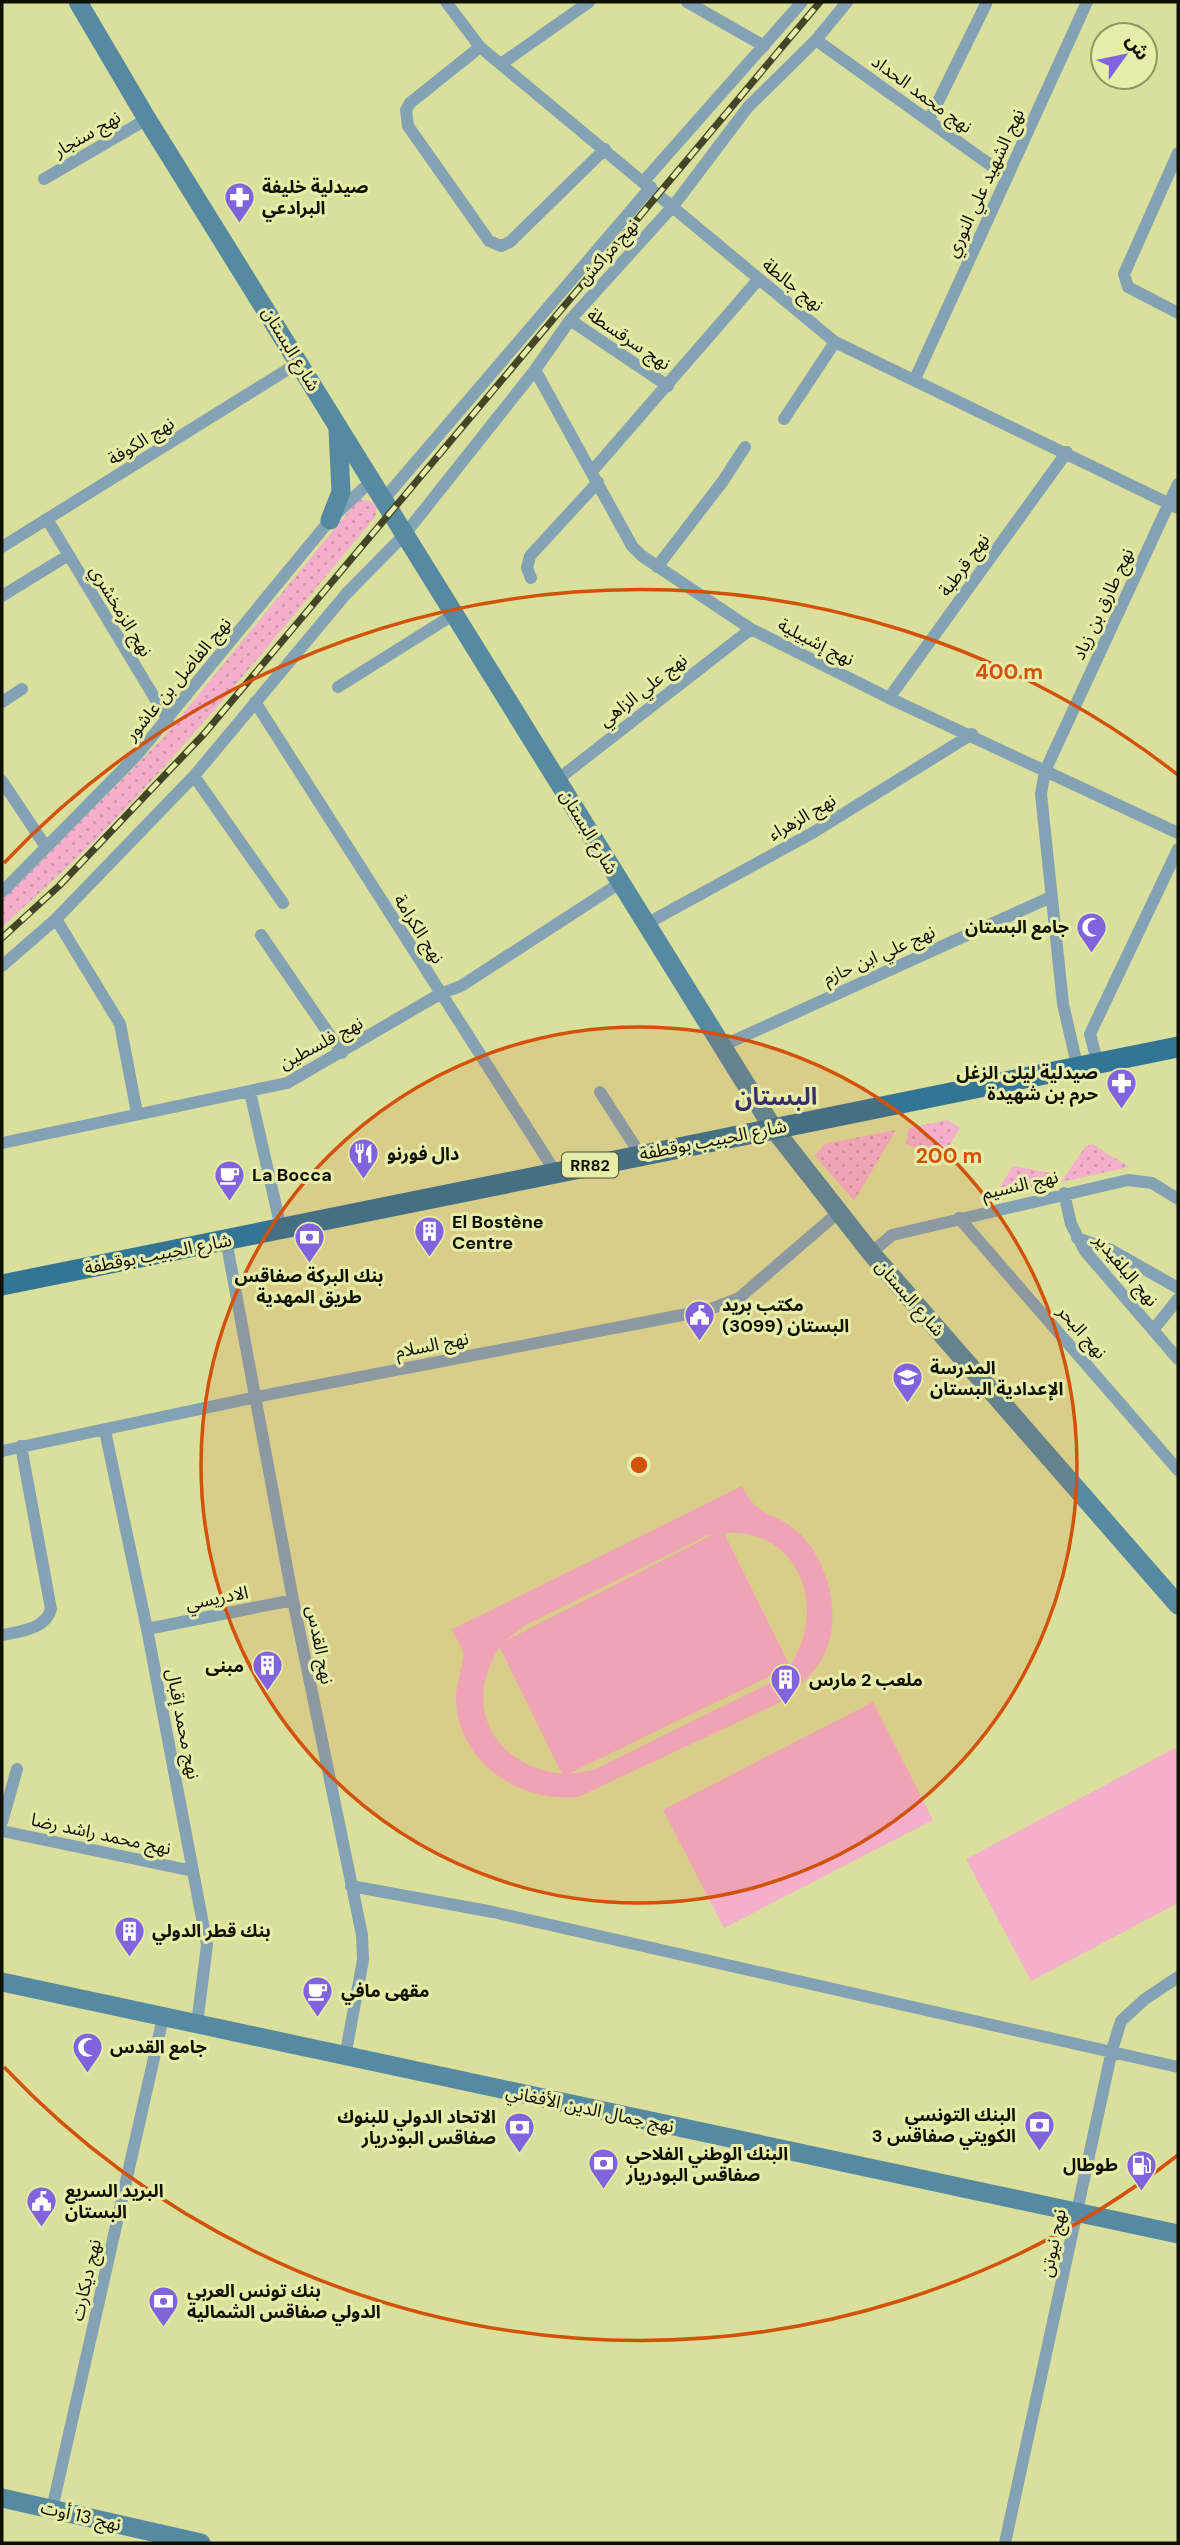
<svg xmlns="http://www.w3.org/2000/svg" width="1180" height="2545" viewBox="0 0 1180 2545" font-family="'DM Sans','Noto Sans Arabic',sans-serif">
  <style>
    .garden { fill: url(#garden-dots) }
    .pitch { fill: #f3afcc; fill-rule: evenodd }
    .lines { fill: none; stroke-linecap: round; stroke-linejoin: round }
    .minor { stroke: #83a3b5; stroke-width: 12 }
    .secondary { stroke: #5689a2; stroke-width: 19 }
    .primary { stroke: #327594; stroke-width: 21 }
    .rail-casing { stroke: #434528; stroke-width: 7 }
    .rail { stroke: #e7eca9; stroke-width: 4.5; stroke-dasharray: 13; stroke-linecap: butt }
    .ring { fill: none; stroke: #d2520b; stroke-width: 3.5 }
    .labels { text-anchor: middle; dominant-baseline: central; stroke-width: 6; stroke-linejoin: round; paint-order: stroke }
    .shield { fill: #e7eca9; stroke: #505233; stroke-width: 2 }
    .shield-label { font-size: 16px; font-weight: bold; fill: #0f1000 }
    .street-label { font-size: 18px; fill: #0f1000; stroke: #e7eca9 }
    .poi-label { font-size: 18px; font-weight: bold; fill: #0f1000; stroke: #e7eca9; text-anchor: start }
    .district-label { font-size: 24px; font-weight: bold; fill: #3b2d68; stroke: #e7eca9 }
    .centre { fill: #d2520b; stroke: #e7eca9; stroke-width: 3.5 }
    .ring-label { font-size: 21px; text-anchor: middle; font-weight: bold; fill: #d2520b; stroke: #e7eca9; stroke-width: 6; stroke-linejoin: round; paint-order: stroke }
  </style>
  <defs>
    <pattern id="garden-dots" width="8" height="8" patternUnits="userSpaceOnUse" patternTransform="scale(1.75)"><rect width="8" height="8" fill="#f3afcc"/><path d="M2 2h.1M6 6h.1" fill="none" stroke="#cf96ad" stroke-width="1.8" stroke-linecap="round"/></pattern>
  </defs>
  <rect width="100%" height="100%" fill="#dadf9c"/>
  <path class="garden" d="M359 499 373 502 377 508 375 517C284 626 195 739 95 840 65 870 33 898 2 927V900L163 738Z
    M947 1120 960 1128 939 1163 906 1143 909 1128Z
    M896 1130 854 1201 815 1156 825 1144Z
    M1092 1144 1129 1167 1061 1182 1085 1147Z
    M1013 1166 1055 1174 1057 1182 995 1195Z"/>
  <path class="pitch" d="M742 1486C760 1521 772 1509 798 1532 827 1558 841 1612 827 1648 819 1670 798 1688 781 1702L578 1797C520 1803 460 1764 456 1702 455 1687 464 1662 463 1654 463 1647 455 1636 451 1630ZM724 1533C800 1528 828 1608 790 1666ZM708 1535H712L505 1641 524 1626ZM499 1648H500L562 1774C494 1766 462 1707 499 1648ZM789 1667 770 1683 593 1770 568 1774Z
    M873 1702 933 1820 724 1928 663 1810Z
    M1175 1748 1178 1753V1903L1031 1981 966 1859Z"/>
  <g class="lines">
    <path class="minor" d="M446 2 480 47 835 342 1178 508
      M687 2 764 46
      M816 40 1007 177
      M480 47 410 103 406 110 408 126 489 241 501 246 510 242 605 149
      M501 64 589 2
      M929 120 986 4
      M1178 153 1124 274 1128 287 1178 313
      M44 179 147 119
      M644 181 802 2
      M570 320 668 386
      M535 370 632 546 642 556 751 629 889 698 1178 833
      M915 379 1087 2
      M784 419 835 342
      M593 470 758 280
      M384 499 651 187
      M47 519 168 720
      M2 547 298 363
      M657 567 723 481 745 447
      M531 578 527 568 530 556 598 482
      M2 596 67 556
      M338 687 456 613
      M889 698 1067 452
      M2 702 22 689
      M255 702 556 1173
      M194 776 283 903
      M557 780 751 629
      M2 781 46 847
      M2 892 137 755 330 520 372 480
      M56 919 120 1024 137 1113
      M646 924 814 832 972 734
      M261 935 342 1053
      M2 966 56 919 194 776 346 594 405 534 535 370 570 320 674 205 748 107 816 40 847 2
      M722 1046 1051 897
      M1098 1065 1090 1034 1178 849
      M1078 1069 1063 1004 1041 794 1045 771 1178 484
      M250 1092 281 1228
      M600 1092 640 1154
      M2 1143 287 1083 440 994 461 986 620 883
      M1064 1193 1071 1224 1085 1251 1178 1359
      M959 1218 1178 1470
      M1077 1238 1111 1250 1178 1288
      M226 1240 293 1600 362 1935 363 1960 345 2057
      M871 1253 892 1235 1128 1180 1152 1183 1178 1199
      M1153 1330 1178 1299
      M105 1431 147 1629 207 1945 197 2024
      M2 1451 256 1397 708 1310 739 1298 839 1212
      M147 1629 293 1600
      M2 1635C20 1631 45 1630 51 1609L21 1446
      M2 1822 17 1769
      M2 1831 193 1871
      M351 1886 493 1912 1178 2067
      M52 2509 163 2018
      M1005 2543 1112 2050 1121 2021 1145 1999 1178 1977"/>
    <path class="secondary" d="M78 2 147 119 773 1128 871 1253 1178 1605
      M330 520 341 492 338 430
      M2 1982 1178 2234
      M2 2498 201 2543"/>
    <path class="primary" d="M2 1285 1178 1047"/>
    <defs>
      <path id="rail" d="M2 938 59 886 204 734 820 2"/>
    </defs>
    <use href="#rail" class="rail-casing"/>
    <use href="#rail" class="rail"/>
  </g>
  <circle cx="639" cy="1465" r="438" fill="#d2520b" fill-opacity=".12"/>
  <g class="ring">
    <circle cx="639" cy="1465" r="438"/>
    <path d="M1178 2155A875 875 0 0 1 4 2067M4 863A875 875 0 0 1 1178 775"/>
  </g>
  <defs>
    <symbol id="pharmacy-pin" viewBox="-11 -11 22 30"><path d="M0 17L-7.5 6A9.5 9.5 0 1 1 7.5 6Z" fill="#8263de" stroke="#e7eca9"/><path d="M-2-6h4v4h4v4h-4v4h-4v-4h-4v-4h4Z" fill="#fff"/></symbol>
    <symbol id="mosque-pin" viewBox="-11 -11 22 30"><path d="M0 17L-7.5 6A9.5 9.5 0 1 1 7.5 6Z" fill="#8263de" stroke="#e7eca9"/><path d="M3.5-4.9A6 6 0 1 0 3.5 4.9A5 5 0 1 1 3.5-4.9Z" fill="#fff"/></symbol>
    <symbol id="restaurant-pin" viewBox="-11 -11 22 30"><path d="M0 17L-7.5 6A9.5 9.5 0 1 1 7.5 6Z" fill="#8263de" stroke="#e7eca9"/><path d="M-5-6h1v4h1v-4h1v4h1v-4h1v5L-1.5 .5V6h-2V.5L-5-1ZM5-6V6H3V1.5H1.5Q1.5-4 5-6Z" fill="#fff"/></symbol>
    <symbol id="cafe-pin" viewBox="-11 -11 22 30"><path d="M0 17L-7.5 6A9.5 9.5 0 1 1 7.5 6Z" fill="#8263de" stroke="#e7eca9"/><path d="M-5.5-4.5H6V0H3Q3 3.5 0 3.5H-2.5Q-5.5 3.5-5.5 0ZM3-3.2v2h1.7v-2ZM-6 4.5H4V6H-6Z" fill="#fff"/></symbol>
    <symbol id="building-pin" viewBox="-11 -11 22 30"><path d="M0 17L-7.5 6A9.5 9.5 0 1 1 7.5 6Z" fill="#8263de" stroke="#e7eca9"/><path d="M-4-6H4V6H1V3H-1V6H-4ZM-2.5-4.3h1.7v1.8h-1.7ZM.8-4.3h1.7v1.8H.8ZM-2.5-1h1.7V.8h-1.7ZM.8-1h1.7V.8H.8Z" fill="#fff"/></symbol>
    <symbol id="bank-pin" viewBox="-11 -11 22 30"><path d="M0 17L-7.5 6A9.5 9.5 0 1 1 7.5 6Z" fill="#8263de" stroke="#e7eca9"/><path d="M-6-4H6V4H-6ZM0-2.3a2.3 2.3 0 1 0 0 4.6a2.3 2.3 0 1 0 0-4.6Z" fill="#fff"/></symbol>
    <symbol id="civic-pin" viewBox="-11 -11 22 30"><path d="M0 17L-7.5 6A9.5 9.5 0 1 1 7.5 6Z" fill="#8263de" stroke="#e7eca9"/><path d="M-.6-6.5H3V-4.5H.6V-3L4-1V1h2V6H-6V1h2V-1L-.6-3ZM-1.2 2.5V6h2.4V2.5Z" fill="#fff"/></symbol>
    <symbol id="school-pin" viewBox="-11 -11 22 30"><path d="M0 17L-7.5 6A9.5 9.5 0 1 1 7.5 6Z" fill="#8263de" stroke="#e7eca9"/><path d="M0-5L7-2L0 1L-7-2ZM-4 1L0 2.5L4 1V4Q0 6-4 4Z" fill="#fff"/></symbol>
    <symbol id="fuel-pin" viewBox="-11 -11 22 30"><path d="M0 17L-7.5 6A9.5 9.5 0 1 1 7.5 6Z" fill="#8263de" stroke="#e7eca9"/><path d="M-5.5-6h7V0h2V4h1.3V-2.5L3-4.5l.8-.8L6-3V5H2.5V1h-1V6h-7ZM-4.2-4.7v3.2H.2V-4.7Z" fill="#fff"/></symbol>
  </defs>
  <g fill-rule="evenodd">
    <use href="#pharmacy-pin" x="222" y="180" width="35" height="47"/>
    <use href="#mosque-pin" x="1074" y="910" width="35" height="47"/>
    <use href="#pharmacy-pin" x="1104" y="1066" width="35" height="47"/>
    <use href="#restaurant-pin" x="346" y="1136" width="35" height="47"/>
    <use href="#cafe-pin" x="212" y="1158" width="35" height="47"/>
    <use href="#building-pin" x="412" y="1214" width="35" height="47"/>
    <use href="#bank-pin" x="292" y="1220" width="35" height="47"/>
    <use href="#civic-pin" x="682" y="1298" width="35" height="47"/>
    <use href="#school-pin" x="890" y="1360" width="35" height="47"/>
    <use href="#building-pin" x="250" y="1648" width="35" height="47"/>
    <use href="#building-pin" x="768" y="1662" width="35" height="47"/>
    <use href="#building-pin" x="112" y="1914" width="35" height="47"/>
    <use href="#cafe-pin" x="300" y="1974" width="35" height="47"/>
    <use href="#mosque-pin" x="70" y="2030" width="35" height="47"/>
    <use href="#bank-pin" x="1022" y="2108" width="35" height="47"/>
    <use href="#bank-pin" x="502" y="2110" width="35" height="47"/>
    <use href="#bank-pin" x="586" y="2146" width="35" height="47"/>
    <use href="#fuel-pin" x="1124" y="2148" width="35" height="47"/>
    <use href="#civic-pin" x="24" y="2184" width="35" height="47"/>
    <use href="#bank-pin" x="146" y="2284" width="35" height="47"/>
  </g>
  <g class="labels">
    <rect class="shield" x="562" y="1152.5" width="56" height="25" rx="5"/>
    <g class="shield-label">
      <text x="590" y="1165">RR82</text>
    </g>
    <g class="street-label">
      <text transform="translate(922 94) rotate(36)">نهج محمد الحداد</text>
      <text transform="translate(87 134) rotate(-30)">نهج سنجار</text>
      <text transform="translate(985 183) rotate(-65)">نهج الشهيد علي النوري</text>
      <text transform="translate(608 252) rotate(-48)">نهج مراكش</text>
      <text transform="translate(793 285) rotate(39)">نهج جالطة</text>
      <text transform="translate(629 339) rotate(34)">نهج سرقسطة</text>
      <text transform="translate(291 349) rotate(59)">شارع البستان</text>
      <text transform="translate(141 441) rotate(-32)">نهج الكوفة</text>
      <text transform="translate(964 565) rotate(-54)">نهج قرطبة</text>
      <text transform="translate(1103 604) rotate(-65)">نهج طارق بن زياد</text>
      <text transform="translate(121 611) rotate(59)">نهج الزمخشري</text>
      <text transform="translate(816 642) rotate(27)">نهج إشبيلية</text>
      <text transform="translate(178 679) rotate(-50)">نهج الفاضل بن عاشور</text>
      <text transform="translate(643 690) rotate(-38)">نهج علي الزاهي</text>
      <text transform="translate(802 817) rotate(-30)">نهج الزهراء</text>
      <text transform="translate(589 832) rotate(59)">شارع البستان</text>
      <text transform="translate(419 929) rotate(58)">نهج الكرامة</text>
      <text transform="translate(879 955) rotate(-24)">نهج علي ابن حازم</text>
      <text transform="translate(321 1043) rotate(-28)">نهج فلسطين</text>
      <text transform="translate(713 1140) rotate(-11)">شارع الحبيب بوقطفة</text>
      <text transform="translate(1020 1185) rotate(-13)">نهج النسيم</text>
      <text transform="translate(158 1254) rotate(-11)">شارع الحبيب بوقطفة</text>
      <text transform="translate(1126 1270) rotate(50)">نهج البلفيدير</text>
      <text transform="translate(910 1298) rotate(49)">شارع البستان</text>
      <text transform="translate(1082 1332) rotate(49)">نهج البحر</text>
      <text transform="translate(432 1345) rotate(-11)">نهج السلام</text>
      <text transform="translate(217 1598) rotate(-11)">الادريسي</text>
      <text transform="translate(320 1645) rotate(79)">نهج القدس</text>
      <text transform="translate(183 1724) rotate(79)">نهج محمد إقبال</text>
      <text transform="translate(101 1834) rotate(12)">نهج محمد راشد رضا</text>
      <text transform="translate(590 2109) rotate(12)">نهج جمال الدين الأفغاني</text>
      <text transform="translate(1053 2243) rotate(-78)">نهج نيوتن</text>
      <text transform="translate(86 2280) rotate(-77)">نهج ديكارت</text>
      <text transform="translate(81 2516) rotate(13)">نهج 13 أوت</text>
    </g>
    <g class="poi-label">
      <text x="262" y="187">صيدلية خليفة<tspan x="262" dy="21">البرادعي</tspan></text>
      <text x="1069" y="927" text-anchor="end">جامع البستان</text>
      <text x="1098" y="1073" text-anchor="end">صيدلية ليلى الزغل<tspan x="1098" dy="21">حرم بن شهيدة</tspan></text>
      <text x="387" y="1154">دال فورنو</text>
      <text x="252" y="1175">La Bocca</text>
      <text x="452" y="1222">El Bostène<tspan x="452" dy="21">Centre</tspan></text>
      <text x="309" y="1276" text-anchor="middle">بنك البركة صفاقس<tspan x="309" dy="21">طريق المهدية</tspan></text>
      <text x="722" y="1305">مكتب بريد<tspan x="722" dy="21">البستان (3099)</tspan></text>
      <text x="930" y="1368">المدرسة<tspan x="930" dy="21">الإعدادية البستان</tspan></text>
      <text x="244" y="1666" text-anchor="end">مبنى</text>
      <text x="809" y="1680">ملعب 2 مارس</text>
      <text x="152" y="1931">بنك قطر الدولي</text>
      <text x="341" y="1991">مقهى مافي</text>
      <text x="110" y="2047">جامع القدس</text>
      <text x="1016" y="2115" text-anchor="end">البنك التونسي<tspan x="1016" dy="21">الكويتي صفاقس 3</tspan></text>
      <text x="496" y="2117" text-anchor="end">الاتحاد الدولي للبنوك<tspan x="496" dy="21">صفاقس البودريار</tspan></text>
      <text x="626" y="2154">البنك الوطني الفلاحي<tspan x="626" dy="21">صفاقس البودريار</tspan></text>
      <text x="1118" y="2165" text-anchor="end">طوطال</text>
      <text x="65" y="2191">البريد السريع<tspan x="65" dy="21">البستان</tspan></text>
      <text x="187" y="2291">بنك تونس العربي<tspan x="187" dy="21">الدولي صفاقس الشمالية</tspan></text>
    </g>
    <g class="district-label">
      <text x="776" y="1096">البستان</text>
    </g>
  </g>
  <circle cx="639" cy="1465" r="10" class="centre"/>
  <g class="ring-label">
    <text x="1009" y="679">400 m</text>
    <text x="949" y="1163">200 m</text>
  </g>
  <rect width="1180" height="2545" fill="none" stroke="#0f1000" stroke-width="7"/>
  <g transform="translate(1124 56) rotate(57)"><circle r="33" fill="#e7eca9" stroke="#919465" stroke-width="2"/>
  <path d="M0-5L12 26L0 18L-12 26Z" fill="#8263de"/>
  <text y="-10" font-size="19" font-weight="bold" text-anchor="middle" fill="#0f1000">ش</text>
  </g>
</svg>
